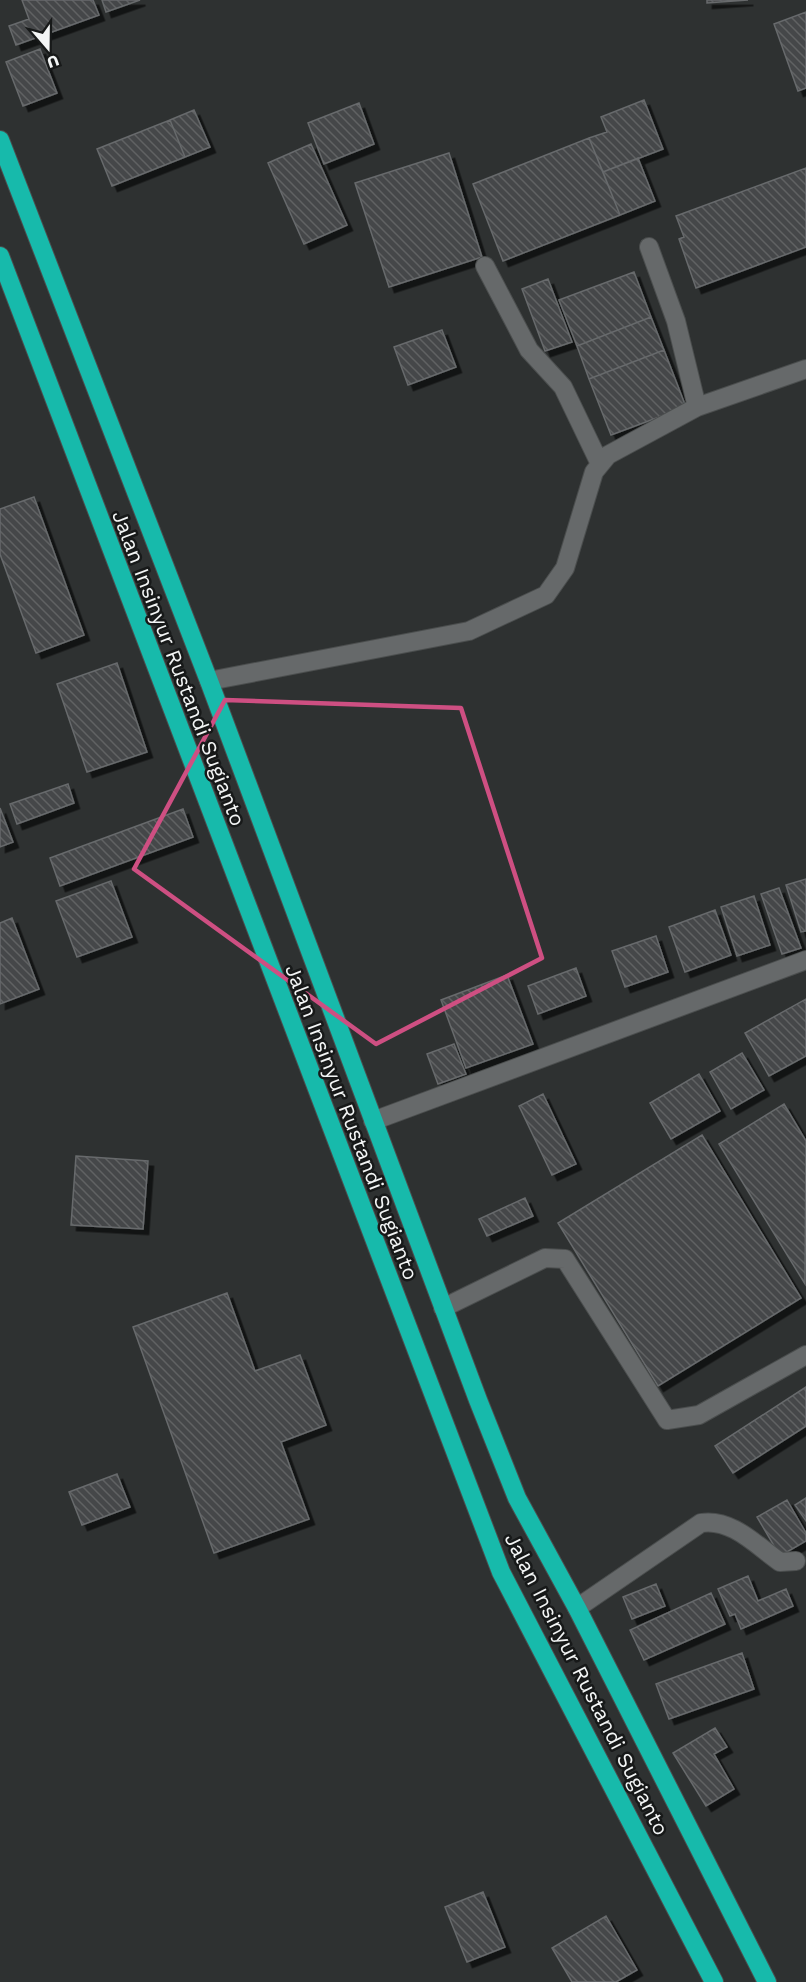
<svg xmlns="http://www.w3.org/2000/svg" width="806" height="1982" viewBox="0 0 806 1982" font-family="'Work Sans',sans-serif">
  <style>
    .building { fill: url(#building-back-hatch); stroke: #676a6c; stroke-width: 1.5; filter: url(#shadow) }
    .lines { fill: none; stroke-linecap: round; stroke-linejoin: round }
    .minor-casing { stroke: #4b4e4e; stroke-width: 20 }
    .highway-casing { stroke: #4b4e4e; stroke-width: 20 }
    .minor { stroke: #66696a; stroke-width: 18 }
    .highway { stroke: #17baab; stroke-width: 18 }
    .marked { fill: none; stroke: #ce4f82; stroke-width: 4.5; stroke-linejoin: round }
    .labels { text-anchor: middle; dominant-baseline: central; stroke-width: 5; stroke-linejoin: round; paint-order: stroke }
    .street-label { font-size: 21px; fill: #f3f5f5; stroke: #171919 }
  </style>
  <defs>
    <pattern id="building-back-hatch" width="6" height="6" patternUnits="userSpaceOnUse" patternTransform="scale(1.5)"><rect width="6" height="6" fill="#454749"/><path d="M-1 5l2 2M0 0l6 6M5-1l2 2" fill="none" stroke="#606264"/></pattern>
    <filter id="shadow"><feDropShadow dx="5.5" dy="5.5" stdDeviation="0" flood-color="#0009"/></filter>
  </defs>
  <rect width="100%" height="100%" fill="#2e3131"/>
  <path class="building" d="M22 0H93L99 15 16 45 9 26 29 19Z
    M102 0H140L106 12Z
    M707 0H748L707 3Z
    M806 12V88L798 91 774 24Z
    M40 49 57 93 23 106 6 62Z
    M644 100 663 149 603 172 589 138 607 132 601 117Z
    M359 103 374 144 324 164 308 123Z
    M194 110 210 147 185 157 170 120Z
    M170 120 185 157 112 186 97 149Z
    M589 138 620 215 503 261 473 184Z
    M311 144 347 225 304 244 268 163Z
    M449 153 482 257 389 287 355 183Z
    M638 158 655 201 620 215 603 172Z
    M806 168V247L696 288 679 239 684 237 676 216Z
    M634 272 651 317 577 346 559 300Z
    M548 279 572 342 545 351 522 289Z
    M651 317 664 350 589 379 577 346Z
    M442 330 456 367 408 385 394 347Z
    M664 350 686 407 611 435 589 379Z
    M34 497 84 635 36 653 0 554V509Z
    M117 663 147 752 87 772 57 684Z
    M68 784 74 803 17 824 10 804Z
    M0 808 13 842 0 847Z
    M183 809 193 837 60 886 50 858Z
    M806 879V931L801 932 786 885Z
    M111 881 132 937 77 957 56 901Z
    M779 888 801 948 782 954 761 894Z
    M754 896 770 945 737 956 721 907Z
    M715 910 731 955 685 972 669 927Z
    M12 918 39 989 0 1004V923Z
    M656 936 668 972 625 987 612 951Z
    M576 968 586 996 538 1014 528 986Z
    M507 975 533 1044 466 1068 441 1000Z
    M806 999V1056L769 1076 745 1033Z
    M454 1044 466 1074 438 1084 427 1054Z
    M742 1053 764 1090 731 1109 710 1072Z
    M699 1074 720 1111 671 1139 650 1103Z
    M543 1094 576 1164 552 1175 519 1106Z
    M784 1104 806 1141 805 1284 719 1144Z
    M702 1135 801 1298 658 1386 558 1223Z
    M76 1156 148 1161 143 1229 71 1225Z
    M525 1198 533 1216 487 1236 479 1219Z
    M227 1293 255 1371 300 1355 326 1425 281 1442 309 1519 214 1553 133 1327Z
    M806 1387V1426L733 1473 715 1446Z
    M117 1474 130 1507 82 1525 69 1492Z
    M806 1498V1521L795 1505Z
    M787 1500 806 1533V1541L780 1556 757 1517Z
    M748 1576 758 1601 786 1589 793 1606 741 1629 735 1614 730 1616 718 1589Z
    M656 1584 665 1606 632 1619 623 1597Z
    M711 1593 725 1624 644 1660 630 1630Z
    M742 1653 754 1689 669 1719 656 1684Z
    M715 1728 727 1747 714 1754 734 1789 706 1806 673 1753Z
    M483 1892 505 1947 467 1962 445 1907Z
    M606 1916 637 1970 616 1982H572L552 1948Z"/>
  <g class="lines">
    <defs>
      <path id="minor" d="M649 247 676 321 697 407
        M485 266 529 350 563 387 600 464
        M209 681 469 631 546 595 565 568 594 472 608 455 697 407 806 369
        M373 1121 806 960
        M443 1308 545 1258 565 1259 667 1420 699 1415 806 1355
        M577 1608 701 1523C732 1518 757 1546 780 1562L796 1561"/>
      <path id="highway" d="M0 140 209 681 478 1400 517 1498 577 1608 767 1982
        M0 256 501 1572 714 1982"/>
    </defs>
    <use href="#minor" class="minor-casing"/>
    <use href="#highway" class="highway-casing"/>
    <use href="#minor" class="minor"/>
    <use href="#highway" class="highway"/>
  </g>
  <path class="marked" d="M225 700 461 708 542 958 376 1044 134 869Z"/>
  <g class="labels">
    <g class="street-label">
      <text transform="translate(179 668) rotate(69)">Jalan Insinyur Rustandi Sugianto</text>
      <text transform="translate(352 1122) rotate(69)">Jalan Insinyur Rustandi Sugianto</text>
      <text transform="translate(587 1684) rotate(63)">Jalan Insinyur Rustandi Sugianto</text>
    </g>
  </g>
  <g transform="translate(48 48) rotate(160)" stroke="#171919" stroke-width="4.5" paint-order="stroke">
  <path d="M0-4.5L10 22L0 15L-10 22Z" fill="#f3f5f5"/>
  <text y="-9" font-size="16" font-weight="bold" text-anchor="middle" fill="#f3f5f5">U</text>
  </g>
</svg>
